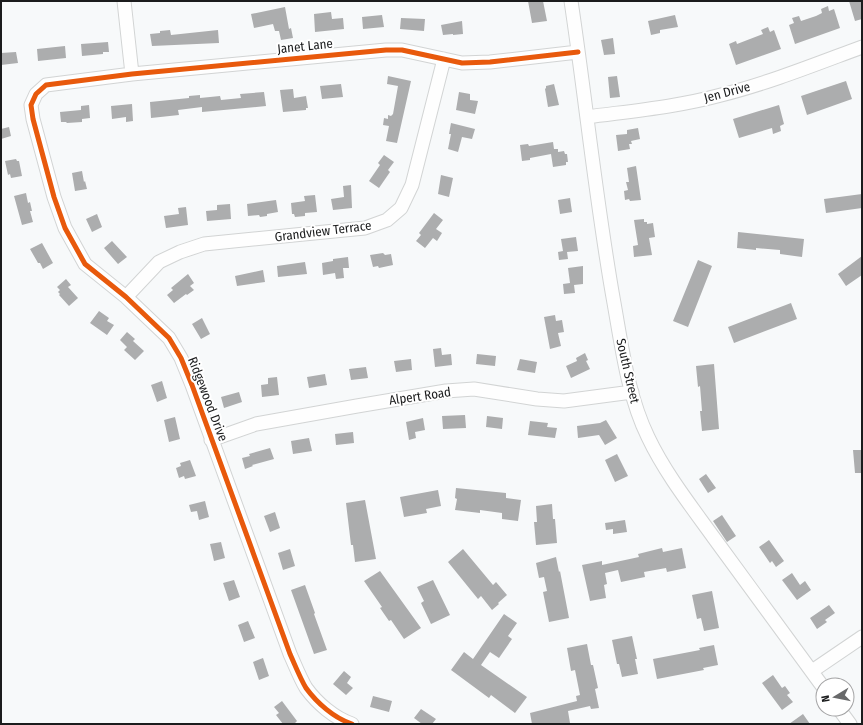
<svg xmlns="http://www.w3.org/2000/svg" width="863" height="725" viewBox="0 0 863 725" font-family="'Fira Sans Condensed',sans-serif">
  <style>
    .building { fill: #acadae }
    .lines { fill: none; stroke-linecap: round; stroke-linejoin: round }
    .minor-casing { stroke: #d2d4d4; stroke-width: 15 }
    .minor { stroke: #fefefe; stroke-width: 13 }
    .cycleway-casing { stroke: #fff; stroke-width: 8 }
    .cycleway { stroke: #e8590c; stroke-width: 5 }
    .labels { text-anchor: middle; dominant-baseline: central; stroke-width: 4; stroke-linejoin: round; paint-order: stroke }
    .street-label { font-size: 13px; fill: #1b1c1d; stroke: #fff }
  </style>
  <rect width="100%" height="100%" fill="#f7f9fa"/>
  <path class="building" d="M528 1H543L547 21 532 23Z
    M849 1H862V19L855 21Z
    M828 6 829 11 834 9 840 28 795 44 789 25 794 23 792 18 799 16 801 21 816 16 822 13 821 9Z
    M285 7 289 29 291 28 293 38 281 40 279 31H275L273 24 254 28 251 14Z
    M331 12 332 19 343 18 344 29 315 32 314 14Z
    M382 15 384 27 363 29 362 17Z
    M675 15 678 27 660 30V33L651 35 648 21Z
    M401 18 425 19 424 31 400 29Z
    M462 21 463 34 453 35V34L443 35 441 25Z
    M768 27 770 32 774 30 781 49 736 65 729 44 736 41 737 44 763 34 761 30Z
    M170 30 171 35 218 30 219 43 152 46 150 34 160 33V31Z
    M613 38 615 54 604 55 601 40Z
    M108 42 109 52H103V54L82 56 81 44Z
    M65 46 66 58 38 61 37 49Z
    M16 52 18 63 1 65V53Z
    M388 76 411 81 397 143 386 141 389 126 383 125 384 118 388 119V115L391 116 393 114 398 86 387 84Z
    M617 76 620 97 610 98 608 77Z
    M846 81 852 99 807 115 801 96Z
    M341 84 343 97 322 99 320 86Z
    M554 84 559 105 548 107 545 89 546 88V86Z
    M293 89 294 98 306 96 308 108H306V110L283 112 280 90Z
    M264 92 266 106 202 112V107L178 110 179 115 151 118 150 102 189 98V96L200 95V98L220 96 221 100 241 98 240 94Z
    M459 92 470 94V100L478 101 475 114 456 110Z
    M132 104 133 121 126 122V117L112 119 111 106Z
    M89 105 90 118 82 119V122L67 123 66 122H61L60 112 81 110V106Z
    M779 105 784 124 780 126 781 131 773 134 772 128 739 138 733 119Z
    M451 123 475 129 472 139 462 137 458 152 448 149 451 134H449Z
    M9 127 11 136 1 139V129Z
    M638 128 640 139 631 141 632 144H629L630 149 618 151 616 135 627 134V130Z
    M553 142 554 149H558V152L564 151 565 154H567L568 162H566V165L553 167 551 154 530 158V160L522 161 520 145 528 144 529 146Z
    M384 155 394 162 388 170 390 172 379 188 369 181 380 165 378 163Z
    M16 159 17 161H19L22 176 11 178 10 174 8 175 5 161Z
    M636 166 641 200 630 201 629 199 625 200 624 191 628 190 626 182H629L627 168Z
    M82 171 84 182 85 181 87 189 75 191 72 173Z
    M441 175 453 178 449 197 438 194Z
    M351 185 352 208 333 210 331 199 344 197 343 186Z
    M26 193 28 203 30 202 32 211H30L33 222 22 225 14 196Z
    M862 194V208L826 213 824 199Z
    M315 195 317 212 305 213V216L295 217 294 214H292L291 203 305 201 304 196Z
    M570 198 572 212 560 214 558 200Z
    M276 200 278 212 267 214V216L260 217 259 215 248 216 247 204Z
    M230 204 231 219 207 221 206 211 217 210V205Z
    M186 207 188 225 166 228 164 216 179 214 178 208Z
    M434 213 443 220 436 229 442 233 437 241 433 238 425 248 416 241 421 235 419 233Z
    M97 214 102 227 92 232 86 219Z
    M644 219V222H647V224L653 223 655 237 649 238 652 255 634 257 633 246 638 245 634 220Z
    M738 232 804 239 802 257 780 254V250L756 248V250L737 248Z
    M576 237 578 251 567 252 568 259 559 260 558 252 563 251 561 239Z
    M112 241 127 257 118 264 104 248Z
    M42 243 53 263 43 269 40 263H38L30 249Z
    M383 253 385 255 391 254 393 265 379 268 378 266 373 267 370 255Z
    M862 256V275L846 286 838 274Z
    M348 257 349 268H343L344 278 336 279 335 273 323 275 322 263 333 261V259Z
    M698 260 712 266 688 327 673 321Z
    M305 262 307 274 278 277 277 266Z
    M583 266V284L574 285 575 293 564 294 563 284 570 283 568 268Z
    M263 270 265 282 237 286 235 276Z
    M188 274 194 283 190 286 194 290 187 295 186 294 174 303 167 295 173 290 171 288Z
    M66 279 71 285 68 287 78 298 69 306 59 295 60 294 58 292 60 290 57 287Z
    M791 303 797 319 734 343 728 327Z
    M99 311 109 318 107 321 114 325 107 335 90 323Z
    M555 315 556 321 562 320 564 332 558 333 561 346 550 349 544 317Z
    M202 318 210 334 201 339 192 324Z
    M127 332 135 339 133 341 144 351 135 360 124 350 127 347 120 340Z
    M441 348 442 355 451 354 452 365 435 367 433 349Z
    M585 353 588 360 586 361 590 369 571 378 566 366 577 361 576 358Z
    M477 354 496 356 495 366 476 364Z
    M411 359 412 370 396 372 394 361Z
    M520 359 537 362 535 373 517 370Z
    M714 364 719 429 702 431 700 411H702L700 386 698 387 696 366Z
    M366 367 368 378 351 380 349 369Z
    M325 374 327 385 309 388 307 377Z
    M277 377 279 395 262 397 261 385 268 384V378Z
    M162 381 167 398 157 402 151 385Z
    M239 392 242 402 224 408 221 397Z
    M465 415 466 428 443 429 442 416Z
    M487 416 503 418 502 429 486 427Z
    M175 417 180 439 169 442 164 420Z
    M423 418 425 430 415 432 416 438 409 440 406 422Z
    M606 420 617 438 605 445 599 435 578 438 577 426 600 423Z
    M530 421 548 423 547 427 557 428 555 438 528 435Z
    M353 432 354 443 336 445 335 434Z
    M309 438 312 451 293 454 291 441Z
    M270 448 274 459 252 465 253 466 245 469 242 458 250 456 249 454Z
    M853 450H862V473H855Z
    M617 454 628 476 615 482 605 460Z
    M190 460 196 476 185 479 184 476 179 478 176 468 181 466 180 463Z
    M706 474 716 488 708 493 699 479Z
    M456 488 506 493V498L521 500 518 521 502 519V513L480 510V513L455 510 457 499 455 498Z
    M438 490 441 506 426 509 427 513 404 517 400 497Z
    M365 500 376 559 355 562 353 545H351L346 503Z
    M205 501 209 517 199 520 197 511 191 512 189 505Z
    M552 504 553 519H555L557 543 536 545 534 522H537L536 506Z
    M275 512 280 528 270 532 264 516Z
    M722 515 736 536 727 542 713 521Z
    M625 520 627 532 613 534V529L606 530 605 523Z
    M769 540 784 561 776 567 772 561 770 563 759 547Z
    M221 542 225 558 214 561 210 544Z
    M662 548 663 552 682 548 686 568 667 572 666 568 644 572 645 577 621 582 618 570 605 573 607 584 604 585 606 598 590 601 582 565 602 561V565L639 557 638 554Z
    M290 549 295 566 283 570 278 553Z
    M463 549 493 585 496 582 507 595 498 603 499 604 492 610 481 596 478 599 448 562Z
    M556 557 559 572 560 571 569 618 549 622 543 592 547 591 544 577 539 578 536 563Z
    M380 571 421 628 404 639 391 620 389 621 380 608 382 607 364 581Z
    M792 573 800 585 805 581 811 590 797 600 782 580Z
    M234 580 240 597 229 601 223 583Z
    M433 580 450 615 431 624 421 603 424 601 417 587Z
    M305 585 315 613 314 614 327 650 314 654 291 590Z
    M712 591 719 628 704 631 701 618 697 619 692 595Z
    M829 605 835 613 825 620 827 622 817 629 810 618Z
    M504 614 517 623 508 636 512 639 499 658 490 652 481 665 527 697 515 713 491 695 489 698 451 670 464 652 473 659Z
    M248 621 255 638 244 642 238 625Z
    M632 636 637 659H635L638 674 622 677 619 664H617L612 640Z
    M587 644 591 665H593L598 688 595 689 599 708 591 709 590 706 568 711 570 723 563 724H532L530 713 577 701 576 696 580 695 575 670 571 671 567 648Z
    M714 645 718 665 703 668 704 670 657 679 653 659 700 650 699 648Z
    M263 658 269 676 259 680 253 662Z
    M344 671 351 677 347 683 353 688 346 695 333 684Z
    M773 675 782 688 785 686 790 693 787 695 793 702 782 710 762 683Z
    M373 696 392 701 389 712 370 707Z
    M282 701 297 721 294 724H283L276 715 279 713 274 707Z
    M421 709 436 719 432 724H422L414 718Z
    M803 714 810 724H789Z"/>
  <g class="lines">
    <defs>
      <path id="minor" d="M124 1 132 74
        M571 1C586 101 596 203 614 303 622 348 628 396 648 437 665 473 691 506 714 538 750 588 787 637 823 687
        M587 117C631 111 677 107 721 95 769 83 816 64 862 47
        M126 297 159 262 180 252 204 244 365 228 387 220 401 208 412 185 444 59
        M211 440 256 424 357 406 446 391 474 389 537 399 564 401 632 392
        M812 671 862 637
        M839 709 850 724
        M352 724C334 718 317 703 306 688 300 678 295 665 290 654L192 385 181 358 169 338 126 297 85 264 65 228 54 197 33 119 31 105 36 94 46 85 132 74 386 50H402L462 63 490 62 578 52"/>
    </defs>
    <use href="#minor" class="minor-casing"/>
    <use href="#minor" class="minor"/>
    <defs>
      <path id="cycleway" d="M352 724C334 718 317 703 306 688 300 678 295 665 290 654L192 385 181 358 169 338 126 297 85 264 65 228 54 197 33 119 31 105 36 94 46 85 132 74 386 50H402L462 63 490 62 578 52"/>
    </defs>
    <use href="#cycleway" class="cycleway-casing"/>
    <use href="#cycleway" class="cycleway"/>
  </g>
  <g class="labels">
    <g class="street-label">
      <text transform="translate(305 46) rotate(-6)">Janet Lane</text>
      <text transform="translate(727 92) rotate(-15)">Jen Drive</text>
      <text transform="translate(323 231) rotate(-7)">Grandview Terrace</text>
      <text transform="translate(628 371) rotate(77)">South Street</text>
      <text transform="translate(420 396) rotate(-8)">Alpert Road</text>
      <text transform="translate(208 399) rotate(69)">Ridgewood Drive</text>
    </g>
  </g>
  <rect width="863" height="725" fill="none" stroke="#1b1c1d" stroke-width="4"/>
  <g transform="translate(835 697) rotate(260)"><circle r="19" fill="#ffffff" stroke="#a4a4a5"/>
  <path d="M0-3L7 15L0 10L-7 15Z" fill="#68696a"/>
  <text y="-6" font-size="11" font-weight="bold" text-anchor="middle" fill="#1b1c1d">N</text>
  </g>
</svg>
